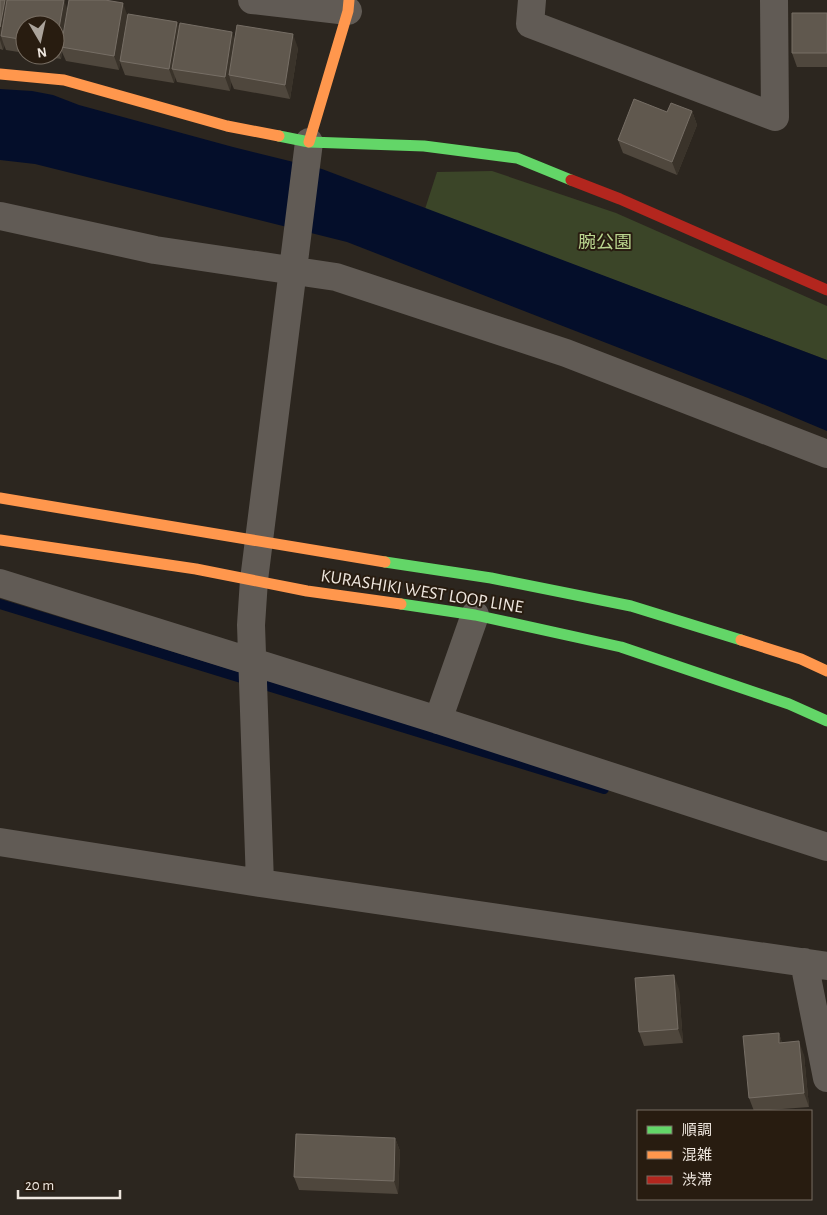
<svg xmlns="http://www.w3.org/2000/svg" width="827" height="1215" viewBox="0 0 827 1215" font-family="'Alegreya Sans','Noto Sans JP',sans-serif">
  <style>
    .green { fill: #3b4528 }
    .water { fill: #040e2a }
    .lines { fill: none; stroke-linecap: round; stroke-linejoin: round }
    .stream { stroke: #040e2a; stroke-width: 10 }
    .street { stroke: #615b55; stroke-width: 28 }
    .fast { stroke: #63d668; stroke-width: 11 }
    .slow { stroke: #ff974d; stroke-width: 11 }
    .jam { stroke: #b3261e; stroke-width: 11 }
    .wall { fill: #4f473d }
    .shaded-wall { fill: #3a332a }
    .building { fill: #60584e; stroke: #766e65 }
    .labels { text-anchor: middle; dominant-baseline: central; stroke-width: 4; stroke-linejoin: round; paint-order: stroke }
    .park-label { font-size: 18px; fill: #bad58f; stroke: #281c10 }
    .street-label { font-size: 18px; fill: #eee6de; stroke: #281c10 }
  </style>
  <rect width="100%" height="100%" fill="#2c261f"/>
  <path class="green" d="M492 171 616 213 827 306V360L425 209 437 172Z"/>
  <path class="water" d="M0 89 32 91 53 95 79 105 233 147 322 169 827 360V431L748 398 347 242 35 164 0 160Z"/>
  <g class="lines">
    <path class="stream" d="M0 604 604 789"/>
    <path class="street" d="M252 0 348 11
      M532 0 530 24 775 117 774 0
      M0 216 155 250 336 277 566 353 827 454
      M0 583 438 720 827 847
      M438 720 475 615
      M0 842 260 883 827 966
      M260 883 251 625 254 580 309 142
      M804 962 827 1078"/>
    <path class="fast" d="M279 136 309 142 424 146 517 158 571 180
      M385 562 491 578 631 606 741 640
      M401 604 475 615 621 647 789 704 827 721"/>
    <path class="slow" d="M0 74 64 80 227 126 279 136
      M309 142 348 11 349 0
      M0 498 385 562
      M0 540 196 569 307 591 401 604
      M741 640 801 659 827 671"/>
    <path class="jam" d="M571 180 620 199 827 290"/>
  </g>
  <path class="wall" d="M0 0 67 9 128 15 177 22 179 27 235 39 298 48 290 99 234 89 231 82 230 91 177 82 175 77 174 83 125 75 120 62 119 70 66 61 62 52 61 59 38 55H55V25H25V53L6 50 4 45 3 50 0 49Z
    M827 13V67H797L792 53Z
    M692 111 697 125 677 175 623 153 618 140 667 112Z
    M679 989 683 1043 644 1046 639 1032Z
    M779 1033 782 1043 804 1055 809 1107 754 1111 749 1098Z
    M395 1138 400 1151 398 1194 299 1190 294 1177Z"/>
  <path class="shaded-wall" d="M5 0H10L1 36 4 45 3 50 0 40V27Z
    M64 0 69 14 61 47 62 52 61 59 56 45Z
    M123 3 128 17 119 70 114 56Z
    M177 22 182 36 172 69 175 77 174 83 169 69Z
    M232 32 237 45 229 75 231 82 230 91 225 77Z
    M293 34 298 48 290 99 285 85Z
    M692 111 697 125 677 175 672 162Z
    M674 975 679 989 683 1043 678 1029Z
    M779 1033 783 1046 779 1043Z
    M799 1041 804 1055 809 1107 804 1093Z
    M395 1138 400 1151 398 1194 394 1181Z"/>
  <path class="building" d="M0 0H5L0 27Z
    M7 0H64L56 45H55V25H25V40L1 36Z
    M69 0H105L123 3 114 56 61 47Z
    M792 13H827V53H792Z
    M128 14 177 22 169 69 120 61Z
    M180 23 232 32 225 77 172 69Z
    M237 25 293 34 285 85 229 75Z
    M634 99 667 112 671 103 692 111 672 162 618 140Z
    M674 975 678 1029 639 1032 635 978Z
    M779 1033V1043L799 1041 804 1093 749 1098 743 1036Z
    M296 1134 395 1138 394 1181 294 1177Z"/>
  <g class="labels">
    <g class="park-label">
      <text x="605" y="243">腕公園</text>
    </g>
    <g class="street-label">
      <text transform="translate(422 592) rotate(9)">KURASHIKI WEST LOOP LINE</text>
    </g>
  </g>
  <rect x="637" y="1110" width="175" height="90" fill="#281c10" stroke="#776d62"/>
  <rect x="647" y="1126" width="25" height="8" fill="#63d668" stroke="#776d62"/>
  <text x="682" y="1135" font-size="15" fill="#eee6de">順調</text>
  <rect x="647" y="1151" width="25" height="8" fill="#ff974d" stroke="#776d62"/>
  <text x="682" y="1160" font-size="15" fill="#eee6de">混雑</text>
  <rect x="647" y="1176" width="25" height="8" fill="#b3261e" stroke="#776d62"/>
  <text x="682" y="1185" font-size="15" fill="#eee6de">渋滞</text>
  <g transform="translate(40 40) rotate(171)"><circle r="24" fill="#281c10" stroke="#776d62"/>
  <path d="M0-4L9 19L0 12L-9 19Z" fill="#aaa39b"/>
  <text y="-8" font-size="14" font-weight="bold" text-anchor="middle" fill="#eee6de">N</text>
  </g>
  <path d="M18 1190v8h102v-8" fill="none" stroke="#eee6de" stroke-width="2.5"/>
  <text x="25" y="1190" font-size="15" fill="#eee6de" stroke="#281c10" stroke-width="4" paint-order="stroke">20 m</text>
</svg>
